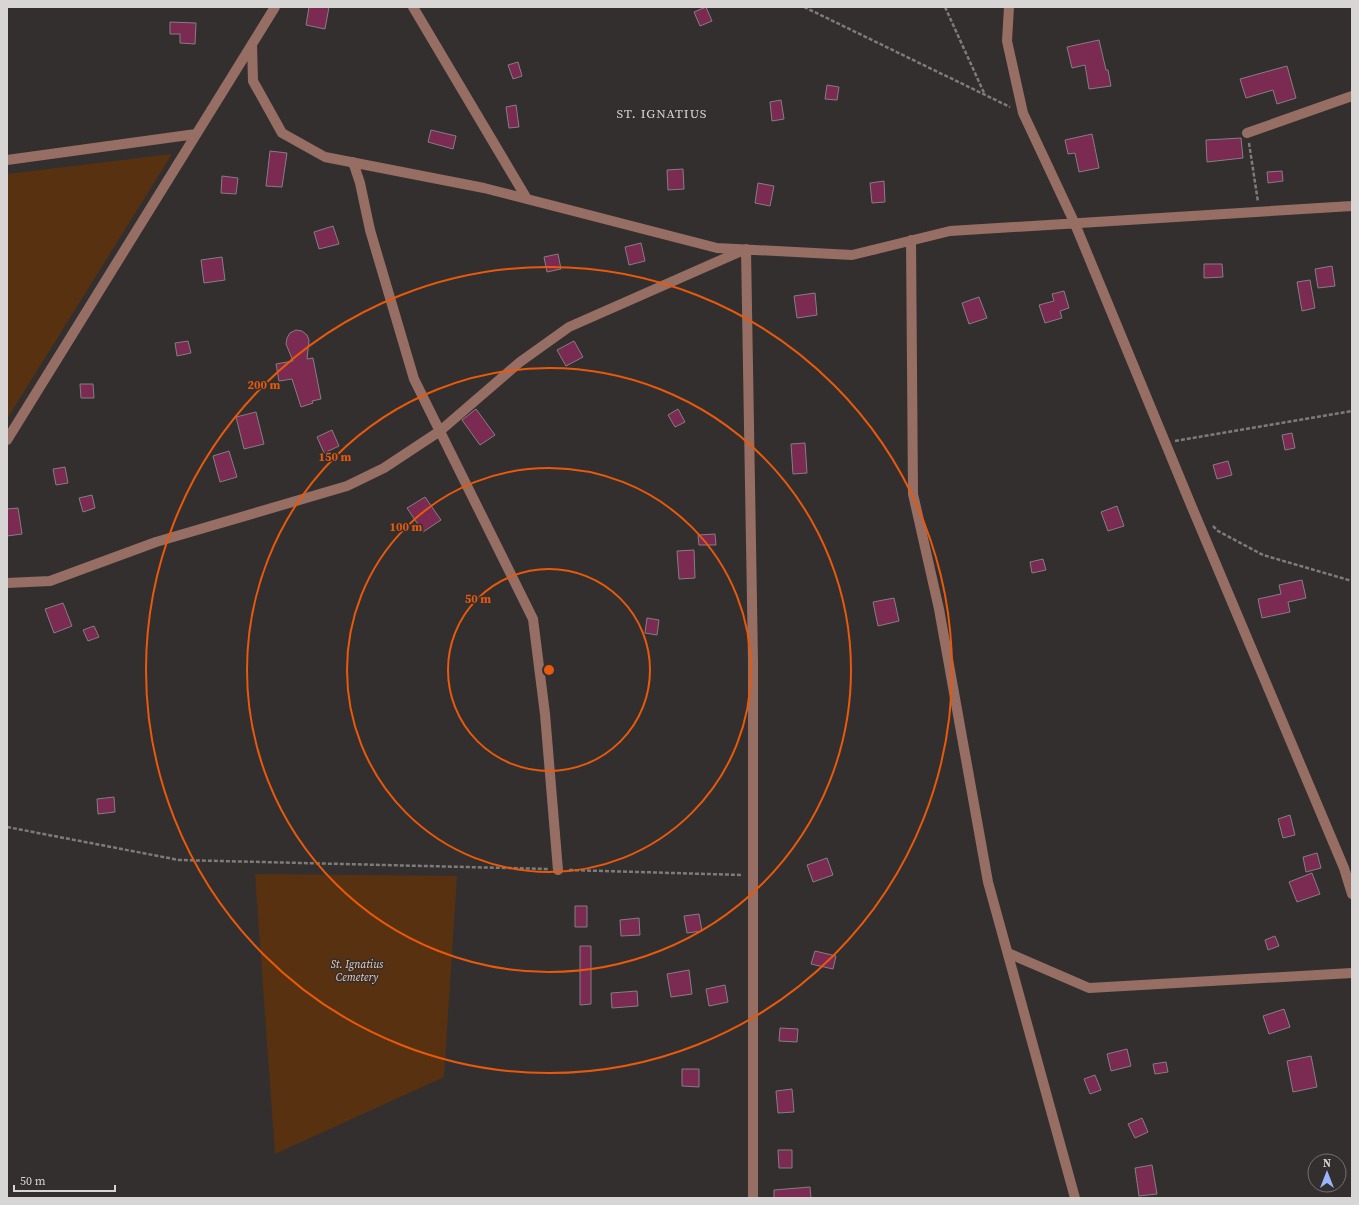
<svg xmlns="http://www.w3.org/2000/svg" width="1359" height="1205" viewBox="0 0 1359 1205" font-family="'Source Serif 4',serif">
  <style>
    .green { fill: #583111 }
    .building { fill: #7b2a52; stroke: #847f81 }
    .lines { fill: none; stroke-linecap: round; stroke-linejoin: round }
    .path { stroke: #7e7b7b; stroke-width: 2.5; stroke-dasharray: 4 2; stroke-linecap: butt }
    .minor { stroke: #976e64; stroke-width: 10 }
    .ring { fill: none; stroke: #e8590c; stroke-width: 2 }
    .labels { text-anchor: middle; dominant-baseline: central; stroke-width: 3; stroke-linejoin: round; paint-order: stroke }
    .park-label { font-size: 11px; font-style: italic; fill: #f4cbae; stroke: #332f2f }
    .quarter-label { font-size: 13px; letter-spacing: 1px; fill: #d8d5d5; stroke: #332f2f }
    .centre { fill: #e8590c; stroke: #332f2f; stroke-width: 2 }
    .ring-label { font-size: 12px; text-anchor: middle; font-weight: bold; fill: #e8590c; stroke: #332f2f; stroke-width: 3; stroke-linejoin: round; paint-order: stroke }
  </style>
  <rect width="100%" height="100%" fill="#332f2f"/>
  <path class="green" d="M172 154 7 419V174Z
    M255 874 457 876 444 1077 275 1154Z"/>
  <path class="building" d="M309 7H329L325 29 306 25Z
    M706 7 712 21 700 26 694 12Z
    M170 22 196 23 195 44 180 43V34H170Z
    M1099 40 1106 70H1108L1111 86 1089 89 1085 65 1072 68 1067 47Z
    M518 62 522 76 513 79 508 65Z
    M1287 66 1296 98 1277 104 1273 90 1246 98 1240 79Z
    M827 85 839 87 837 100 825 99Z
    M781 100 784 119 772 121 770 102Z
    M516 105 519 127 509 128 506 107Z
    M431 130 456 136 453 149 428 142Z
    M1092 134 1099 168 1079 172 1075 153 1068 154 1065 140Z
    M1241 138 1243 158 1207 162 1206 140Z
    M270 151 287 153 282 187 266 186Z
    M683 169 684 189 668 190 667 170Z
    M1282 171 1283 181 1268 183 1267 172Z
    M222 176 238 178 236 194 221 193Z
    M884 181 885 202 872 203 870 183Z
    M758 183 774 186 770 206 755 203Z
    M333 226 339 244 319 249 314 232Z
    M641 243 645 261 629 265 625 247Z
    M558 254 561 269 547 272 544 257Z
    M222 257 225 280 204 283 201 260Z
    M1204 264H1222L1223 277 1204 278Z
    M1332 266 1335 286 1318 288 1315 269Z
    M1310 280 1315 308 1302 311 1297 282Z
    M1064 291 1069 308 1060 311 1062 318 1045 323 1039 305 1054 301 1052 294Z
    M815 293 817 315 797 318 794 296Z
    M979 297 987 318 969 324 962 303Z
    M296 330 302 331 307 335 309 340 307 359 313 358 321 399 312 401 313 403 301 407 292 379 279 381 276 364 293 361 286 344 287 338 290 333Z
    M188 341 191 353 177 356 175 343Z
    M574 341 583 357 566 366 557 350Z
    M80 384H93L94 398H81Z
    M476 409 495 435 480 445 462 420Z
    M678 409 685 422 675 427 668 415Z
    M256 412 264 444 244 449 236 417Z
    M332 430 339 446 324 453 317 437Z
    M1292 433 1295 448 1285 450 1282 435Z
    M805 443 807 473 793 474 791 444Z
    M229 451 237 477 220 482 213 456Z
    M1228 461 1232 475 1217 479 1213 465Z
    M65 467 68 483 56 485 53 469Z
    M92 495 95 508 83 512 79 498Z
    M425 497 441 520 423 532 407 508Z
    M1117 506 1124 526 1108 531 1101 512Z
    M18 508 22 534 7 536V509Z
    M715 534 716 545H699L698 535Z
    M694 550 695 578 679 579 677 551Z
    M1043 559 1046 570 1032 573 1030 562Z
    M1302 580 1306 598 1288 602 1290 612 1262 618 1258 599 1281 594 1279 585Z
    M894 598 899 621 878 626 873 602Z
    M63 603 72 626 54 633 45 609Z
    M647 618 659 620 657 635 645 633Z
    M94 626 99 637 88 641 83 630Z
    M114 797 115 812 98 814 97 799Z
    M1290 815 1295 835 1283 838 1278 819Z
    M1317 853 1321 868 1306 872 1303 857Z
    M827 858 833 875 813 882 807 865Z
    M1312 873 1320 894 1297 902 1289 882Z
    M575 906H587V927H575Z
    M699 914 702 931 687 933 684 916Z
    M639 918 640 935 621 936 620 920Z
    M1275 936 1279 946 1268 950 1265 940Z
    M580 946H591V1004L580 1005Z
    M815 951 836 956 833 969 811 964Z
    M689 970 692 994 671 997 667 974Z
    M725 985 728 1002 709 1006 706 989Z
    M637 991 638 1006 612 1008 611 993Z
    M1284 1009 1290 1027 1269 1034 1263 1016Z
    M780 1028 798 1029 797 1042 779 1041Z
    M1127 1049 1131 1066 1111 1071 1107 1054Z
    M1311 1056 1317 1087 1293 1092 1287 1061Z
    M1166 1062 1168 1072 1155 1074 1153 1064Z
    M682 1069H699V1087L682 1086Z
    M1095 1075 1101 1090 1090 1094 1084 1079Z
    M792 1089 794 1112 778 1113 776 1091Z
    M1142 1118 1148 1132 1135 1138 1128 1124Z
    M778 1150H792V1168H779Z
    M1152 1165 1157 1194 1139 1196 1135 1168Z
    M810 1187 811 1198H774V1190Z"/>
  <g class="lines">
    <path class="path" d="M804 7 1010 107
      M945 7 985 95
      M1249 143 1258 202
      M1175 441 1352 411
      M1213 526 1218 531 1263 555 1352 581
      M7 827 179 860 548 869
      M569 870 742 875"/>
    <path class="minor" d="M413 7 527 199
      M1009 7 1007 41 1023 113 1075 224 1191 505 1344 868 1352 894
      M252 44 253 81 282 133 325 157 484 188 717 248 852 255 950 231 1352 206
      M1247 133 1352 96
      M7 160 196 134
      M353 162 360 183 370 230 414 379 533 619 545 714 558 870
      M911 240 913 494 939 609 988 882 1075 1198
      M7 440 275 7
      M7 583 50 581 156 542 347 486 384 468 440 431 520 362 569 327 746 249 753 661V1198
      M1008 953 1089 988 1352 973"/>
  </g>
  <g class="ring">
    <circle cx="549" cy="670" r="101"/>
    <circle cx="549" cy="670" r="202"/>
    <circle cx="549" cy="670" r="302"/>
    <circle cx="549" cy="670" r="403"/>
  </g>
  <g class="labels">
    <g class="park-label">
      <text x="357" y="964">St. Ignatius<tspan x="357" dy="13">Cemetery</tspan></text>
    </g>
    <g class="quarter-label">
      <text x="662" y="113">ST. IGNATIUS</text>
    </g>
  </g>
  <circle cx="549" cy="670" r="6" class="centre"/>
  <g class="ring-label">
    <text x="264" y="389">200 m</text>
    <text x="335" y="461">150 m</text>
    <text x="406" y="531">100 m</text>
    <text x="478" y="603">50 m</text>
  </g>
  <rect width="1359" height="1205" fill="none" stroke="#d8d5d5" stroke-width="16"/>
  <g transform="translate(1327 1173)"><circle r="19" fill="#332f2f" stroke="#757171"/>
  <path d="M0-3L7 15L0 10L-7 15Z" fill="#9ab5fd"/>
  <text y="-6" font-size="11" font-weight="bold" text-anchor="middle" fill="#d8d5d5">N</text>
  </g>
  <path d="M14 1185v6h101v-6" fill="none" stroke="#d8d5d5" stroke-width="2"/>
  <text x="20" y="1185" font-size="12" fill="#d8d5d5" stroke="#332f2f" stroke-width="3" paint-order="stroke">50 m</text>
</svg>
